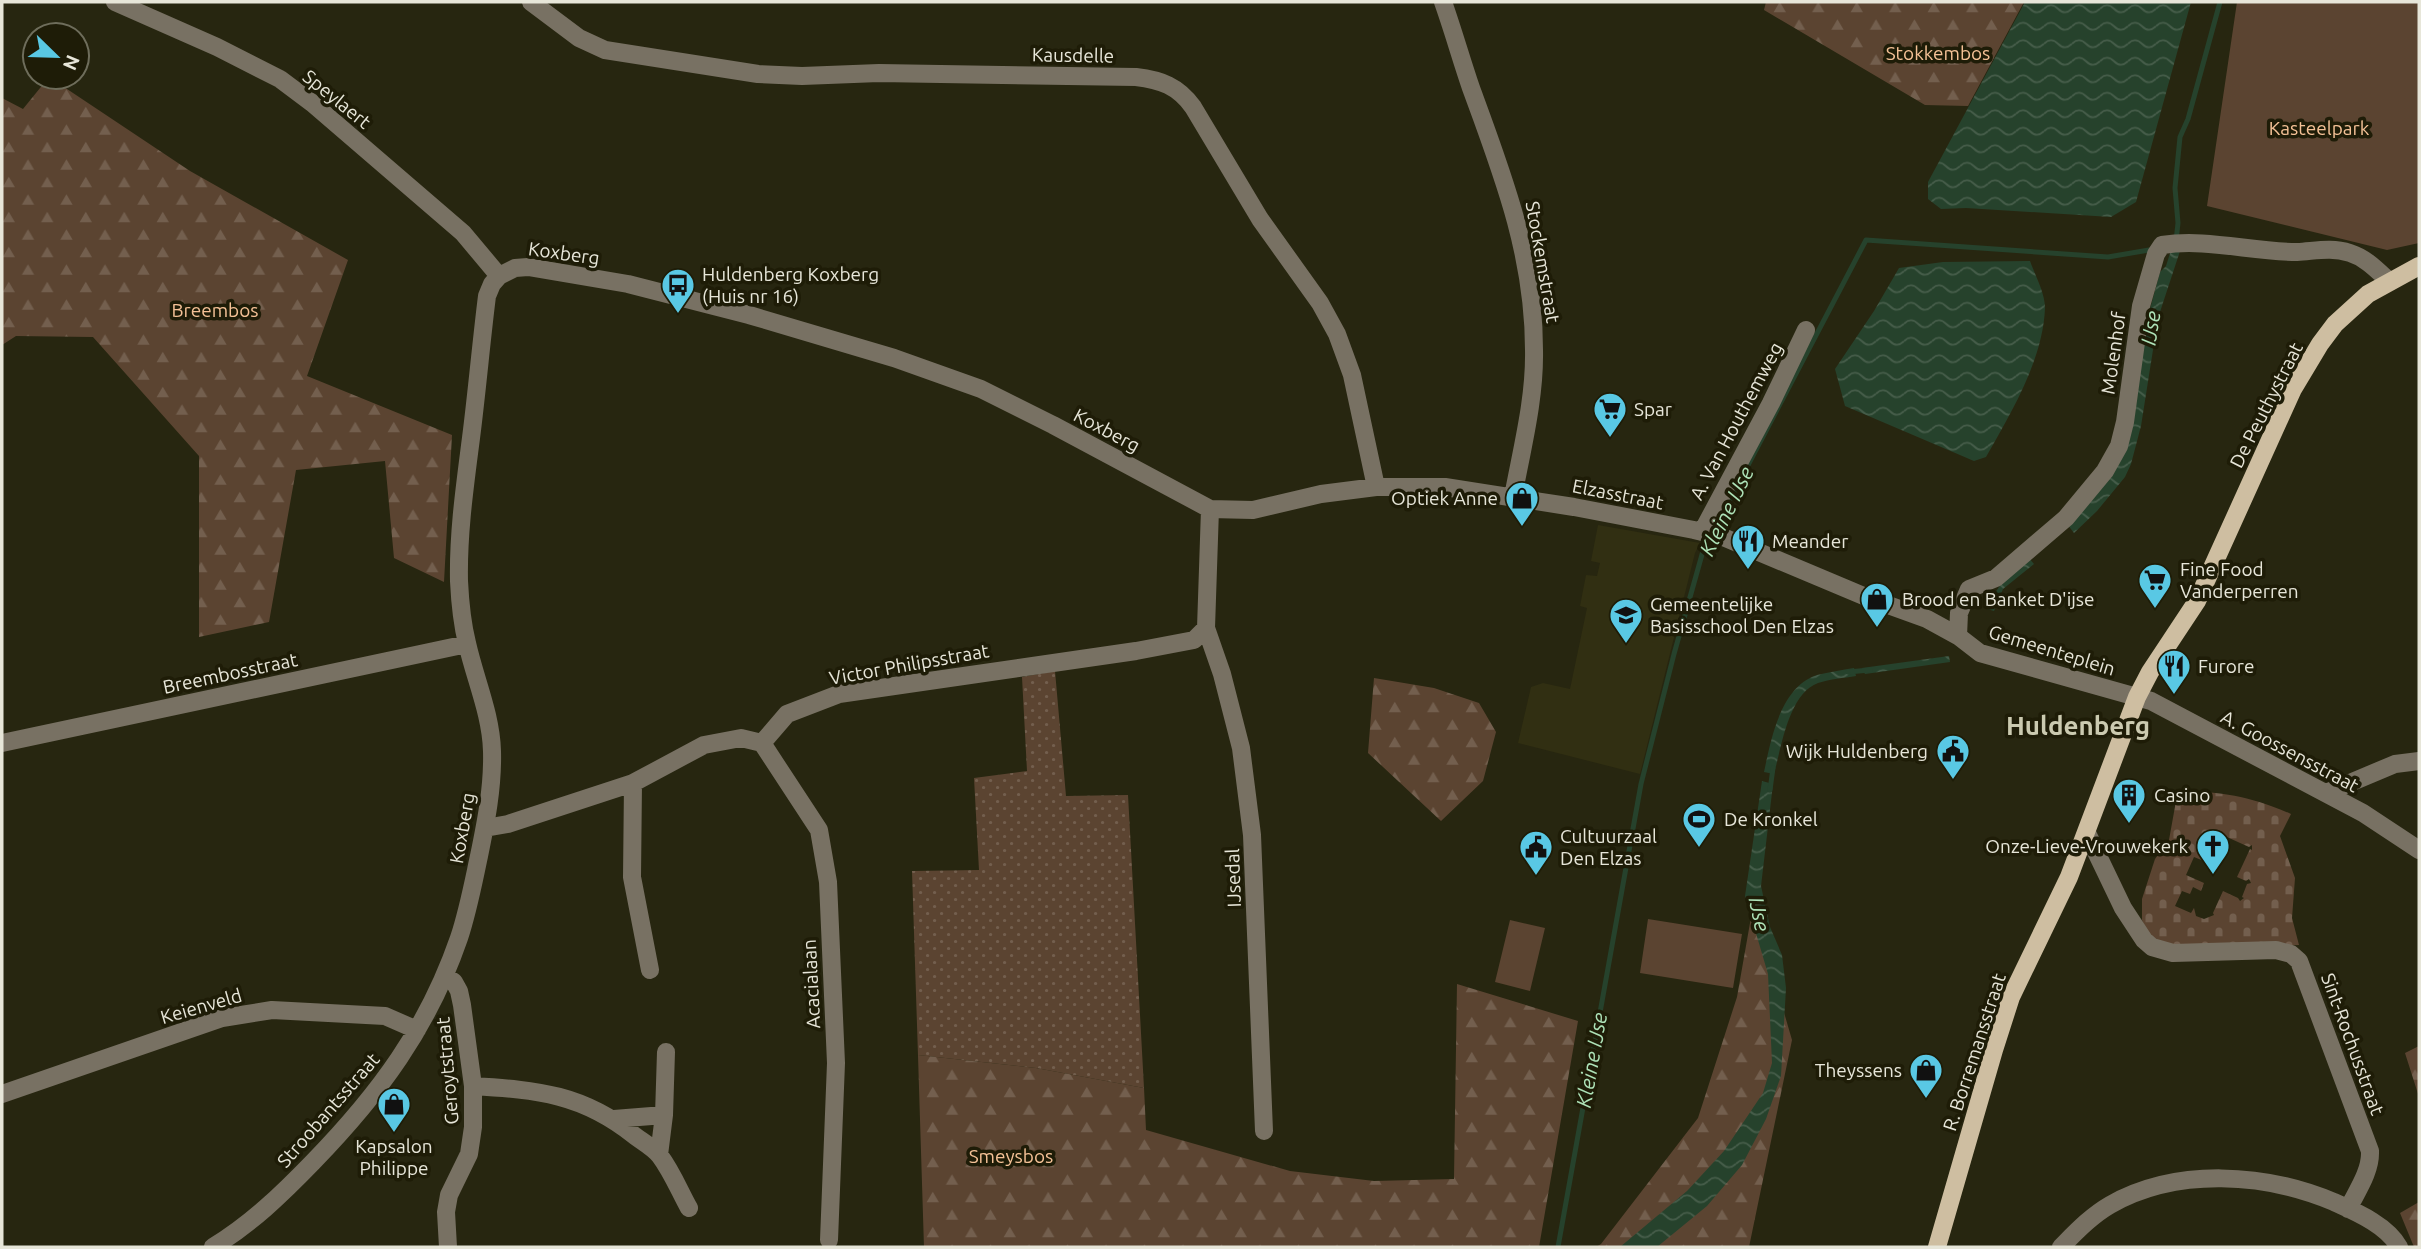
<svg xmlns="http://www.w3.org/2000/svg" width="2421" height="1249" viewBox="0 0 2421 1249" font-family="Ubuntu,sans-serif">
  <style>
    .built { fill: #312f12 }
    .grass { fill: url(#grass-dots) }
    .forest { fill: url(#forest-firs) }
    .cemetery { fill: url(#cemetery-stones); fill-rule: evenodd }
    .park { fill: #5b4431 }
    .water { fill: url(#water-waves) }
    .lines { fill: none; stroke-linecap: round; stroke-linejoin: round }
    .stream { stroke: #26422c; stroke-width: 5 }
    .minor { stroke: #787163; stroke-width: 18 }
    .major { stroke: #cebea1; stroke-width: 18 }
    .labels { text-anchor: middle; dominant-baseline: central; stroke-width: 7; stroke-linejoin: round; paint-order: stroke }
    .park-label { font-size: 19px; fill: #f4c196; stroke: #1e1c07 }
    .street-label { font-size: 19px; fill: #e7e6d9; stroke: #1e1c07 }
    .poi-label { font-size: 19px; fill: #e7e6d9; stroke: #1e1c07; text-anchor: start }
    .water-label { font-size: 21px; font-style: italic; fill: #aee3b8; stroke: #1e1c07 }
    .district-label { font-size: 26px; font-weight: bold; fill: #cbcab0; stroke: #1e1c07 }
  </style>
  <defs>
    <pattern id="grass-dots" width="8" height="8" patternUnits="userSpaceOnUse" patternTransform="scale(1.75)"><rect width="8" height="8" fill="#5b4431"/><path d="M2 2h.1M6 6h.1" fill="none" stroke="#735f4e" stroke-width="1.8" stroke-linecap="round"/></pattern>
    <pattern id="forest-firs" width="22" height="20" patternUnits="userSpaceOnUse" patternTransform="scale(1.75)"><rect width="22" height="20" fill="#5b4431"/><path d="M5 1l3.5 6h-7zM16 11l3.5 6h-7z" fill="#735f4e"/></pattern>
    <pattern id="cemetery-stones" width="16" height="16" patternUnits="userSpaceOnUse" patternTransform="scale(1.75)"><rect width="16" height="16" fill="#5b4431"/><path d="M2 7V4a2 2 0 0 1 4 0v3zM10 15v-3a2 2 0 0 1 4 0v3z" fill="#735f4e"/></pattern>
    <pattern id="water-waves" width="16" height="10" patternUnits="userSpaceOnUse" patternTransform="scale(1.75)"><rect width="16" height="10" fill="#26422c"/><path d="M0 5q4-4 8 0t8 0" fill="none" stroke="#465d4a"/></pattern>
  </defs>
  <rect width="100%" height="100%" fill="#272610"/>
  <path class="built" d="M1598 525 1700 543 1695 553 1640 774 1518 743 1531 687 1543 683 1570 689 1587 608 1580 606 1586 575 1597 576 1600 563 1591 561Z"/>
  <path class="grass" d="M1055 671 1066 796 1128 795 1144 1088 1036 1068 918 1055 912 871 979 870 974 778 1027 771 1022 677Z"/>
  <path class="forest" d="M1766 2H2024L1968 106 1925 105 1764 10Z
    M49 77 190 171 348 260 307 376 452 435 444 582 394 558 385 461 296 470 269 622 199 637V456L93 337 16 336 2 345V98L23 109Z
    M1374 678 1434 688 1479 703 1496 732 1483 781 1441 821 1368 753Z
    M1753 906 1792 1040 1749 1247H1596L1601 1244 1698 1118 1737 997Z
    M1457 984 1578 1021 1539 1247H924L918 1055 1036 1068 1144 1088 1146 1130 1290 1171 1374 1181 1454 1179Z
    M2419 1046V1097L2405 1053Z
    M2419 1202V1247H2414L2400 1213Z"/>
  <path class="cemetery" d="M2178 790C2225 793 2247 795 2291 814L2280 836 2295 878 2292 918 2299 945 2171 949 2149 938 2142 920V899L2155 859 2169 840ZM2218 833 2249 847 2252 845V850L2250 849 2237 877 2246 881 2249 879 2251 883 2247 884 2242 897 2244 898 2240 901 2238 898 2223 891 2213 913 2214 915 2204 919 2196 916 2194 908 2191 913 2175 906 2182 891 2190 894 2193 887 2201 891 2204 883 2186 875 2194 857 2204 861 2207 855 2199 851 2204 841 2213 844Z"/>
  <path class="park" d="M2237 2H2419V243L2387 250 2207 206Z
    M1648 919 1742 934 1733 988 1640 973Z
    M1510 920 1545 928 1530 991 1495 982Z"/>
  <path class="water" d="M2025 2H2191L2136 202 2111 217 1966 208 1941 209 1928 199V182Z
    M2172 247 2181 248 2158 318 2141 426 2131 464 2125 477 2097 511 2074 533 2067 524 2132 413 2150 309 2160 272 2166 266Z
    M2030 261C2035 275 2045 293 2045 308 2043 360 2011 413 1986 457L1974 461 1845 406 1835 369 1874 311 1899 268 1943 262Z
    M2028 557 2034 564 2003 589 1994 611 1987 609C1996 586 2010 573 2028 557Z
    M1949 656 1950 662 1865 674 1862 668Z
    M1854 668 1856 676C1844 678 1830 679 1818 683 1789 693 1781 748 1774 774L1764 772C1771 740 1780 687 1817 675 1829 672 1842 670 1854 668Z
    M1762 781 1773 784 1761 886 1770 927 1782 955 1786 988 1781 1076 1766 1119 1742 1165 1707 1206 1657 1247H1620L1687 1191 1724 1151 1763 1093 1772 1063 1768 974 1745 896Z"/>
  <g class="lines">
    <path class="stream" d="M2176 241 2178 223 2175 188 2180 137 2188 119 2220 2
      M1848 672 1870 670
      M1770 790 1773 768
      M1558 1247 1641 784 1674 654 1703 551 1866 240 2108 257 2149 250"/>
    <path class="minor" d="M115 2 217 47 280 79 312 103 463 233 499 276
      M531 2 579 38 605 50 758 74 802 76 879 73 1136 77C1161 80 1178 86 1193 107L1260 219 1320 303 1337 334 1352 375 1376 487
      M1443 2C1453 30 1461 59 1471 88 1503 175 1534 255 1534 350 1535 399 1522 448 1513 497
      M1210 509 1206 628 1222 674 1241 748 1252 835 1264 1131
      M1702 532 1771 403 1806 330
      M1958 636 1959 613 1969 589 1996 578 2066 518 2105 471 2119 446 2125 422 2141 306 2156 254 2162 245C2206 238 2252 252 2297 252 2316 251 2331 247 2350 253 2366 258 2377 270 2389 281
      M2 743 467 644
      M762 743 819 830 828 882 836 1063 829 1240
      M762 743 787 714 839 694 1136 651 1194 640 1206 628
      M633 783 632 877 650 970
      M2326 793 2395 764 2419 761
      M485 828 508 824 633 783 704 745 741 738 762 743
      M2087 833 2123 908 2144 940 2152 947 2173 953 2276 950 2291 954 2299 961 2370 1151C2371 1171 2357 1191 2348 1209
      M445 976 454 982 459 991 462 1005 473 1086V1127L469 1154 449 1195 446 1212 448 1247
      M473 1086C538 1090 583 1094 635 1136 643 1142 654 1148 660 1156 672 1172 680 1192 689 1208
      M2 1094 222 1018 272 1010 385 1016 417 1030
      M614 1119 664 1115
      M659 1155 664 1115 666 1052
      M213 1247C251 1224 282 1194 313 1162 379 1094 428 1028 459 938 468 911 473 884 479 856 486 822 493 787 492 751 491 714 475 679 467 643 462 623 460 602 459 581 458 533 465 485 471 438 477 391 481 344 487 296L492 284 499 276 515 268 528 267 628 284 749 315 894 358 981 389 1053 425 1210 509 1253 510 1321 494 1376 487H1445L1574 507 1694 530 1723 537 1866 597 1927 619 1958 636 1980 653 2151 701 2363 813 2419 850
      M2061 1247C2076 1232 2091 1216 2110 1205 2177 1167 2265 1173 2334 1202 2356 1212 2387 1225 2399 1247"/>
    <path class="major" d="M1937 1247 1994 1050 2011 997 2069 877 2137 697 2150 672 2197 601 2293 389 2320 344 2335 324 2368 294 2419 266"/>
  </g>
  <defs>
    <symbol id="bus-pin" viewBox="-11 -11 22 30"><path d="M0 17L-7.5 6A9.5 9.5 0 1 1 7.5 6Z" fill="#59c8e4" stroke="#1e1c07"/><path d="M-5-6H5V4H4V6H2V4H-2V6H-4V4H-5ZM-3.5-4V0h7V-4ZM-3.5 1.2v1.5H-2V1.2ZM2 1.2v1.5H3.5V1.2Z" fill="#111"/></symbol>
    <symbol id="supermarket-pin" viewBox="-11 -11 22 30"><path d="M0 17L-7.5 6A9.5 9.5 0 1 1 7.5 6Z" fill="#59c8e4" stroke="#1e1c07"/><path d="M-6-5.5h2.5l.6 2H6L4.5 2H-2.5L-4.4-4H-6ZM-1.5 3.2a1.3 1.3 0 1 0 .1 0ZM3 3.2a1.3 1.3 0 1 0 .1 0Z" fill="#111"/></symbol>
    <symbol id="shop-pin" viewBox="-11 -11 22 30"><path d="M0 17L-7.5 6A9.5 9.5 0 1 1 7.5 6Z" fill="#59c8e4" stroke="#1e1c07"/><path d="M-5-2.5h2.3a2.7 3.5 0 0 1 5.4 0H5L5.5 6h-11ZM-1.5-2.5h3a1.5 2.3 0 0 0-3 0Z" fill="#111"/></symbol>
    <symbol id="restaurant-pin" viewBox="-11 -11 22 30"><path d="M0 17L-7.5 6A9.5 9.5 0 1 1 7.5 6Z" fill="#59c8e4" stroke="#1e1c07"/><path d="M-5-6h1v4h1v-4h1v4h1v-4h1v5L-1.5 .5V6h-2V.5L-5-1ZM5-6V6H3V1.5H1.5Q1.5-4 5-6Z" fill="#111"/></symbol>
    <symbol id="school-pin" viewBox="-11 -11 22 30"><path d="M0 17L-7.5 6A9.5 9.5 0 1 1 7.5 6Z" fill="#59c8e4" stroke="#1e1c07"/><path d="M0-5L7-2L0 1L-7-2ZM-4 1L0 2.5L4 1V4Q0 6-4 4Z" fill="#111"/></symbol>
    <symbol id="civic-pin" viewBox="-11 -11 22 30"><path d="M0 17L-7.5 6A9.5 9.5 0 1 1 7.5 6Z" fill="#59c8e4" stroke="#1e1c07"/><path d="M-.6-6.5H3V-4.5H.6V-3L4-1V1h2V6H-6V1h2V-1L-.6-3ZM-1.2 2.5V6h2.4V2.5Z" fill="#111"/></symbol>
    <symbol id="building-pin" viewBox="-11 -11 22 30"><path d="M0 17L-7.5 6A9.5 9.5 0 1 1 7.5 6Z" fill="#59c8e4" stroke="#1e1c07"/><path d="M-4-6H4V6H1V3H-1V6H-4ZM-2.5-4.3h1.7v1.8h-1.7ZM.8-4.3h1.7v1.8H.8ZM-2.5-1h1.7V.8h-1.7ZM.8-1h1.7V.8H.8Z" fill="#111"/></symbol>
    <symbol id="stadium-pin" viewBox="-11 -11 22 30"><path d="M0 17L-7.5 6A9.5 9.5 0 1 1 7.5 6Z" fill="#59c8e4" stroke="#1e1c07"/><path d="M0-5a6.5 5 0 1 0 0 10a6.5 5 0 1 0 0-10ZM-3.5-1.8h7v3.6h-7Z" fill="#111"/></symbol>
    <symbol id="church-pin" viewBox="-11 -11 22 30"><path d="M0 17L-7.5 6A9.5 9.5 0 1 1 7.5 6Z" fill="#59c8e4" stroke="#1e1c07"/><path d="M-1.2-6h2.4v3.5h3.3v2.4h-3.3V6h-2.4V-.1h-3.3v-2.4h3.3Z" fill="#111"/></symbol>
  </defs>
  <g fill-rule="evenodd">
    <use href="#bus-pin" x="659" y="266" width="38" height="52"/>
    <use href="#supermarket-pin" x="1591" y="390" width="38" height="52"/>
    <use href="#shop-pin" x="1503" y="479" width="38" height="52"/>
    <use href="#restaurant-pin" x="1729" y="522" width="38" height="52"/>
    <use href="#supermarket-pin" x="2136" y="561" width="38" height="52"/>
    <use href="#shop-pin" x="1858" y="580" width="38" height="52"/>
    <use href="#school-pin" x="1607" y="596" width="38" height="52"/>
    <use href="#restaurant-pin" x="2155" y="647" width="38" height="52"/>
    <use href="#civic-pin" x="1934" y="732" width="38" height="52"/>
    <use href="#building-pin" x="2110" y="776" width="38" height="52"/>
    <use href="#stadium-pin" x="1680" y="800" width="38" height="52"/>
    <use href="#church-pin" x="2194" y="827" width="38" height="52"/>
    <use href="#civic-pin" x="1517" y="828" width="38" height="52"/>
    <use href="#shop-pin" x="1907" y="1051" width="38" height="52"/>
    <use href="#shop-pin" x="375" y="1085" width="38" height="52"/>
  </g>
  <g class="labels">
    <g class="park-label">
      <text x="1938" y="53">Stokkembos</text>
      <text x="2319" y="128">Kasteelpark</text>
      <text x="215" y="310">Breembos</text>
      <text x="1011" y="1156">Smeysbos</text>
    </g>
    <g class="street-label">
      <text transform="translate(1073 55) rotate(1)">Kausdelle</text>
      <text transform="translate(337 99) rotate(39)">Speylaert</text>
      <text transform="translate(564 253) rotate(8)">Koxberg</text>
      <text transform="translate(1543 262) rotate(80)">Stockemstraat</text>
      <text transform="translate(2113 353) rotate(-82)">Molenhof</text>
      <text transform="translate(2266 405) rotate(-63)">De Peuthystraat</text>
      <text transform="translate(1736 421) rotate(-62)">A. Van Houthemweg</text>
      <text transform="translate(1107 430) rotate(28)">Koxberg</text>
      <text transform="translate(1618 494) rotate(11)">Elzasstraat</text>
      <text transform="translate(2052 650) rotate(17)">Gemeenteplein</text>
      <text transform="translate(909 664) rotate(-10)">Victor Philipsstraat</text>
      <text transform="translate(230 673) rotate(-12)">Breembosstraat</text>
      <text transform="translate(2290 751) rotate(28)">A. Goossensstraat</text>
      <text transform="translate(462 828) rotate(-80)">Koxberg</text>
      <text transform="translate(1233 878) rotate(-92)">IJsedal</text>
      <text transform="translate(811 984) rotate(-93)">Acacialaan</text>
      <text transform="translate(201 1006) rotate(-16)">Keienveld</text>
      <text transform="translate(2353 1044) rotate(70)">Sint-Rochusstraat</text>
      <text transform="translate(1974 1052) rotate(-72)">R. Borremansstraat</text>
      <text transform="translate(447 1071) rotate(-95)">Geroytstraat</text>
      <text transform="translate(328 1110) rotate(-49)">Stroobantsstraat</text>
    </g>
    <g class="poi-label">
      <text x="702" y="274">Huldenberg Koxberg<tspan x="702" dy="22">(Huis nr 16)</tspan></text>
      <text x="1634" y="409">Spar</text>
      <text x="1498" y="498" text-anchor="end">Optiek Anne</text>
      <text x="1772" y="541">Meander</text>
      <text x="2180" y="569">Fine Food<tspan x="2180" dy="22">Vanderperren</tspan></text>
      <text x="1902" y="599">Brood en Banket D'ijse</text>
      <text x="1650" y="604">Gemeentelijke<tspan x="1650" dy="22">Basisschool Den Elzas</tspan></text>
      <text x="2198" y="666">Furore</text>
      <text x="1928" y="751" text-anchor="end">Wijk Huldenberg</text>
      <text x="2154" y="795">Casino</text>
      <text x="1724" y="819">De Kronkel</text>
      <text x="1560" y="836">Cultuurzaal<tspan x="1560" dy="22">Den Elzas</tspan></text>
      <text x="2188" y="846" text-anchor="end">Onze-Lieve-Vrouwekerk</text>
      <text x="1902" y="1070" text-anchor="end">Theyssens</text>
      <text x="394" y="1146" text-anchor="middle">Kapsalon<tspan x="394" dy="22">Philippe</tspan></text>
    </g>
    <g class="water-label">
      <text transform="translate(2150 328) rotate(-81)">IJse</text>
      <text transform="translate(1726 511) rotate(-64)">Kleine IJse</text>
      <text transform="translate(1760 914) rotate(78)">IJse</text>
      <text transform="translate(1591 1060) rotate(-80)">Kleine IJse</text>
    </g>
    <g class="district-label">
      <text x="2078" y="725">Huldenberg</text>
    </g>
  </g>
  <rect width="2421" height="1249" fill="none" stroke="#e7e6d9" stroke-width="7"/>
  <g transform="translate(56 56) rotate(113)"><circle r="33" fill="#1e1c07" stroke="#6e6d5b" stroke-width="2"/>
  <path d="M0-5L12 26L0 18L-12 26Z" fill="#59c8e4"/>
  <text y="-10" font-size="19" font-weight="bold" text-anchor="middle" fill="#e7e6d9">N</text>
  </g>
</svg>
